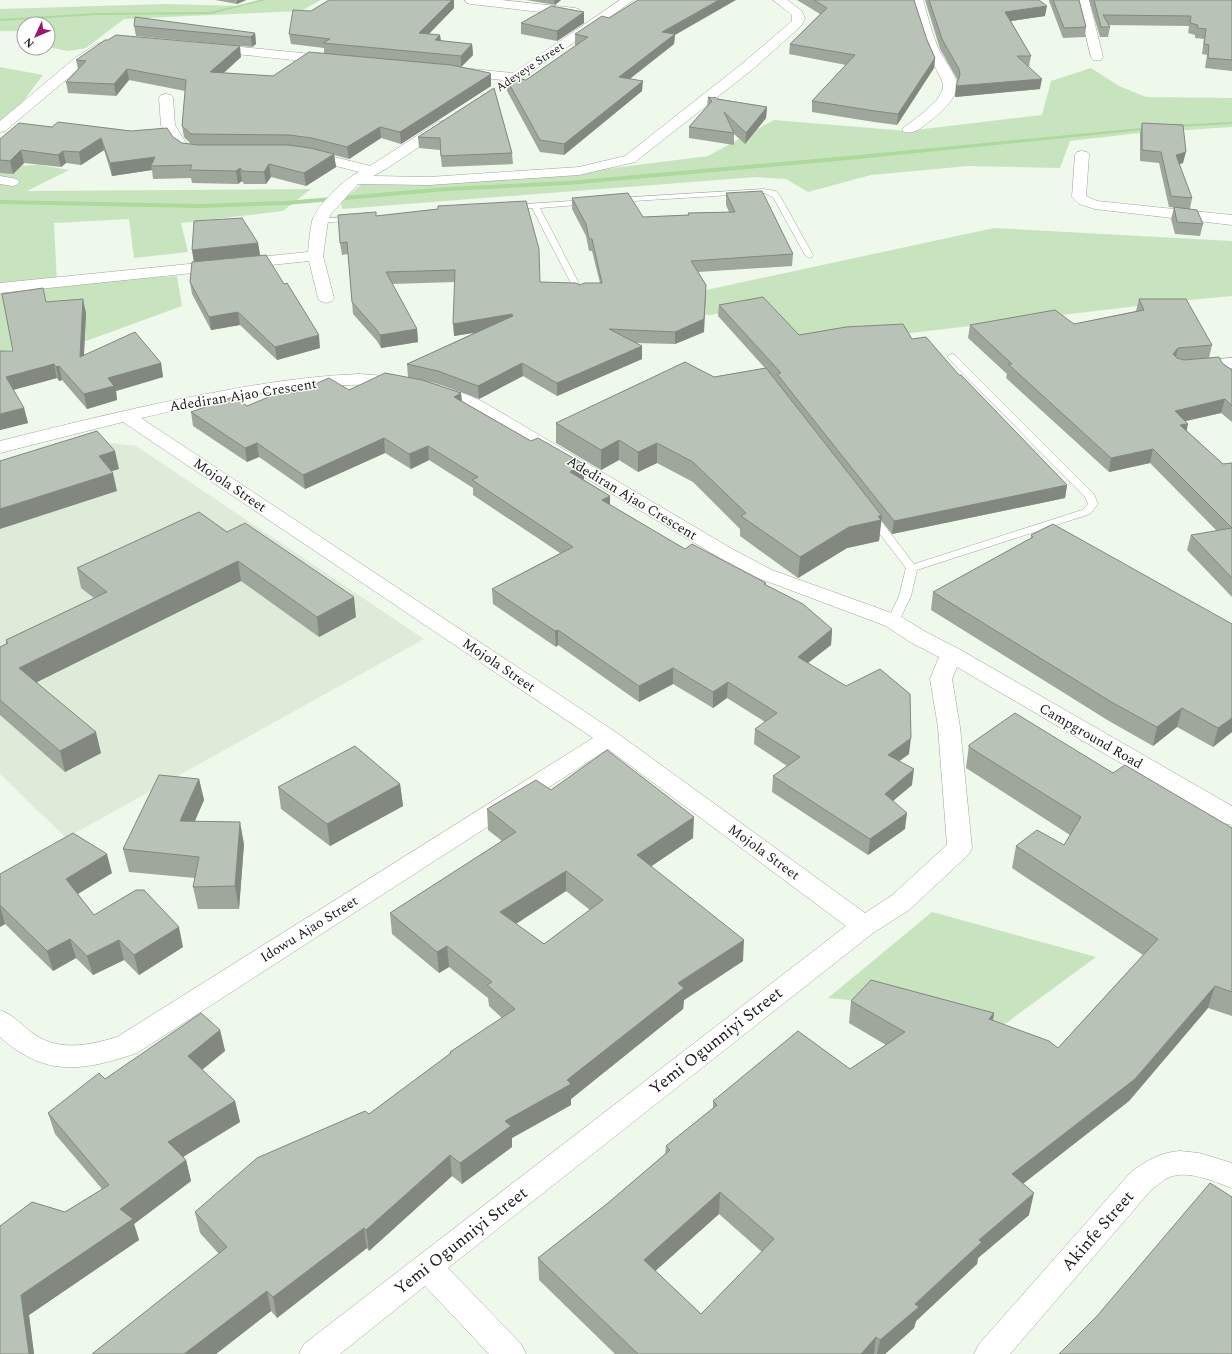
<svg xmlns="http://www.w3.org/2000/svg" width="1232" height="1354" viewBox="0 0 1232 1354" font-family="Spectral,serif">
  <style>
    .built { fill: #ddebd8 }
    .green { fill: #c8e4be }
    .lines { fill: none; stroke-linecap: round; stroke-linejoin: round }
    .stream { fill: #add99c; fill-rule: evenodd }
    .lane-casing { stroke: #9da69a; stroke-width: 1 }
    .street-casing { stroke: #9da69a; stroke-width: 1 }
    .lane { fill: #fff; fill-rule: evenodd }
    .street { fill: #fff; fill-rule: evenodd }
    .wall { fill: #9fa79d; fill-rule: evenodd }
    .shaded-wall { fill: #82887f }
    .building { fill: #b9c2b6; stroke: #82887f; fill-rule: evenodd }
    .labels { text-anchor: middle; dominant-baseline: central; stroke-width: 3; stroke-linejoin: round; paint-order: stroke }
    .far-street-label { font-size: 12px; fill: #181b17; stroke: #fff }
    .street-label { font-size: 14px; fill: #181b17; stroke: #fff }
    .near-street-label { font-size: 17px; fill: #181b17; stroke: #fff }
  </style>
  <rect width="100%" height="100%" fill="#eef8eb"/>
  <path class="built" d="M103 442 136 446 424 639 66 838 0 774V473Z"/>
  <path class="green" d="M258 0H321L301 11 124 19 86 48 68 51 48 47V24H24V31H0V9L164 4 244 6Z
    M0 67 43 75 0 132Z
    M1091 68 1119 86 1146 97 1232 98V127L1140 133 1070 141 1060 168 969 166 871 175 808 192 786 179 756 177 342 209 341 201 362 184 436 185 574 173 708 156 774 120 907 131 1042 115 1051 81Z
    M40 165 69 170 27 191 311 189 283 211 181 223 188 252 134 258 129 219 54 223 57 283 177 276 182 306 86 341 0 351V166Z
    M994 228 1232 241V296L1179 301 802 346 762 304 711 315 667 314 660 300Z
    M932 912 1096 957 990 1035 868 1002 828 998Z"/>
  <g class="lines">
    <path class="stream" d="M260 0H267L210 14 97 15 0 21V19L97 13 210 12Z
      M1232 122V124L1173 127 1171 126 1173 125Z
      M1151 127 1153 128V129L859 159 568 185 447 191 286 205 199 208 0 204V200L199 204 286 201 447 187 568 181 859 155Z"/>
    <defs>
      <path id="lane" d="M764 189 775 191 779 194 813 255 812 257 809 258 805 255 773 197 764 193 617 202 613 200 617 198Z
        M586 200H589V204L540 208 584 293 580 296 576 293 532 208 511 209 507 207 511 205Z
        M355 216 359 218 358 220 320 223 316 221 320 219Z
        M952 354 955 355 1094 494 1098 504 1090 514 917 570 911 596 899 621 897 623H889L887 621 899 596 906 568 867 517 866 515 867 513H875L914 564 1082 510 1088 504 1085 497 949 359 947 357 949 355Z"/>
      <path id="street" d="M465 0H502L575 8 579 9 581 12 579 15 575 16 471 4 467 3Z
        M620 0H634L510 87H500L498 84 503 80 462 76 457 75 456 72 457 69 462 68 513 73Z
        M773 0H787L802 11 805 19 801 26 753 69 635 162 579 175 429 185 358 184 331 214 328 221 323 256 334 298 332 301 326 303 320 301 318 298 309 261 0 293V283L308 252C309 242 310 231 312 221 317 205 344 179 359 172L302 157 300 154 302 151 307 150 370 166 438 122 443 121 448 122 450 125 448 128 386 169 373 176 429 177 579 167 625 156 743 63 792 21V15Z
        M911 0H923C928 17 932 34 939 50 944 60 952 69 956 80 961 95 942 112 931 120 923 126 915 135 904 132L902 129 923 113 937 100 943 89V83L927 50Z
        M1077 0H1089L1103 57 1101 60H1093L1091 57Z
        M101 43 105 44 107 47 105 50 85 64 5 131 0 132V121L75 58 97 44Z
        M211 44 332 56 336 57 338 60 336 63 332 64 207 51 205 48 207 45Z
        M166 94 171 95 173 98 175 125 186 143 192 147 208 149 210 152 208 155H189L176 149 161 125 159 98 161 95Z
        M1082 151 1087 152 1089 155 1086 196 1097 201 1232 215V225L1095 209 1079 204 1072 197 1075 155 1077 152Z
        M0 176 17 179 19 182 17 185 12 186 0 184Z
        M1232 358V368L1193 371 1187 370 1184 366 1187 362 1193 361Z
        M359 374 400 377 406 378 409 382 406 386 400 387C315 378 224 399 141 418L617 733 865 913 891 896 947 845 938 727 930 679 939 657 910 642 886 626 758 578 720 558 473 411 453 401 428 393 425 389 428 385C444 381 471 396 485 403L734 550 772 570 900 616 926 632 959 649 1232 806V825L1223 823 957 667 952 679 960 727 972 848 969 854 909 910 873 933 448 1268 521 1344 526 1354H489L425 1286 340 1354H299L304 1344 846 926 608 749 137 1053C83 1071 46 1078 0 1037V1010C13 1015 20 1023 31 1032 57 1052 87 1046 117 1037L593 738 123 422 0 453V441C72 423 144 405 217 392 264 383 311 376 359 374Z
        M1180 1151 1199 1153 1232 1163V1188C1215 1182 1192 1171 1173 1176 1165 1178 1158 1185 1151 1190L1010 1354H974L979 1344 1131 1172C1146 1161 1161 1152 1180 1151Z"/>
    </defs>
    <use href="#lane" class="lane-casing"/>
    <use href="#street" class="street-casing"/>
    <use href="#lane" class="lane"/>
    <use href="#street" class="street"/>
  </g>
  <path class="wall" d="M215 0H246L237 4Z
    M329 0H454V8L429 34 440 35 441 41 472 44 473 55 461 67 453 66 491 74V86L401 144 381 138 349 159 334 155 336 167 306 186 271 177 266 184H244L242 181 238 184 192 183 191 178 153 179 152 170 112 176 104 150 81 165 66 163 61 167 24 163 13 174 0 173V139L52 127 173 137 182 143 191 144 184 137 182 126 185 91 129 80 116 96 68 93 66 82 78 69 76 60 241 57 224 73 273 76 324 54V48L291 44 289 34 311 11Z
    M526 0H561L555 5Z
    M797 0H914L927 40 935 58 934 68 897 125 874 122 812 112V101L846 65 789 54 790 44 820 14Z
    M925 0H1039L1045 16 1011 21 1031 56 1029 66H1028L1040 89 955 97 956 86 958 82 957 79 940 49Z
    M1049 0H1079L1086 27 1085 37 1063 38 1049 1Z
    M1089 0H1232V71L1205 68 1207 55 1202 54 1204 39 1195 38V35L1188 33 1189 26 1108 25 1110 27 1108 37H1100Z
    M584 12V23L557 41 521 34V23Z
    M609 18 675 35 674 44 630 79 642 91 564 155 540 152 507 91V80H526L577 45H575V34Z
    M134 26 255 33 256 44 252 47 136 36Z
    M494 88 512 153 513 164 442 167 440 150 419 148 418 137Z
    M708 97 767 107 766 118 745 144 734 134V145L689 138V127L707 106Z
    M1142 123 1183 163 1179 164 1192 198 1190 209 1169 207 1159 163 1140 161V133Z
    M726 193 793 254 792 266 698 272 706 285 704 332 675 344 635 343 642 359 557 396 523 376 479 399 438 384 427 381 461 393 462 401 531 441 584 464V479H583L610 496V505L685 549 766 583 765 585 832 629 831 645 808 663 909 754 899 761 912 785 893 801 905 829 868 855 772 792 773 776 787 766 754 744 755 729 765 722 727 698 713 708 673 684 639 702 558 645 556 647 493 604 492 589 560 553 473 495V488L429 460 411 469 385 453 305 489 259 457 247 462 193 426 191 412 247 406 294 393 349 390 408 377 407 364 476 332 454 336 455 282 392 284 417 329 418 342 381 348 377 341 353 314 348 254 342 255 340 243 376 216 438 209V206L540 282 580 285 600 283 592 251H589L586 236 572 209V198L643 217 688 215V213L729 212 726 205Z
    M1174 207 1203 224 1200 236 1175 234 1171 219Z
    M258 243 260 255 320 348 277 360 240 325 211 330 192 294 190 282 194 262 192 250Z
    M1139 299 1212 345 1209 358 1222 363 1232 370V422L1221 413 1186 421 1187 431 1223 464 1232 463V597L1187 550 1191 535 1217 531 1150 463 1109 472 1006 378 1007 374 968 338 970 325 1074 324 1136 311Z
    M46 302 86 313 84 355 161 363 163 377 116 391 117 400 87 409 62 380 59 381 57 378 13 390 24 408 28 423 0 430V351H13Z
    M719 305 799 335 912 339 959 375 1067 485 1065 498 892 534 881 520 879 541 847 548 798 578 740 536V529L693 482 657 463 638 472 619 460 601 470 556 443V423L714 377 765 368 718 316Z
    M1053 524 1232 732 1213 747 1177 727 1153 746 1109 721 931 610 933 592 1031 538V535Z
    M227 532 356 617 319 637 241 581 37 682 101 753 65 772 0 715V647L6 644V640L94 598 81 588 77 568Z
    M969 745 1113 773 1232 828V1016L1208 1008 1129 1101 1023 1184 1029 1215 978 1258 977 1264 916 1321 914 1328 885 1354H615L539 1280 538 1258 608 1203 665 1154 666 1146 713 1108V1101L850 1069 886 1045 849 1023 851 1001 994 1013 993 1021 1058 1048 1143 955 1012 868 1016 846 1064 845 1070 835 966 768ZM719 1214 762 1252 701 1314 655 1271Z
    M199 779 204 800 195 821 244 844 239 909H198L193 887 195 878 129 872 123 849Z
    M400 784 403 806 330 846 281 809 278 787Z
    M551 790 693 838 651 866 743 961 684 1000 683 1009 571 1099V1105L512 1138V1147L462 1184 452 1176 369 1251 367 1248 277 1318 271 1311 216 1354H92L219 1254 200 1233 195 1212 369 1114 450 1054V1052L502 1018 489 1006 488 998 449 967 439 973 392 934 390 913 502 841 488 830 487 809ZM566 891 590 910 544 944 516 924Z
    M112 873 78 894 94 915 183 947 139 975 124 960 93 975 76 958 53 971 5 924 0 927V874Z
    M220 1030 225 1051 202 1070 235 1101 240 1122 183 1157 186 1160 191 1181 134 1224 139 1240 29 1315 34 1354H0L65 1212 102 1189 55 1134 48 1113 105 1079Z"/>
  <path class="shaded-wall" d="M237 0H246L237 4Z
    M452 0H454V8L420 43 419 33Z
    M554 0H561L555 5Z
    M719 0H736L675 35 674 44 619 87V77L662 32Z
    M1047 6 1045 16 1004 22 1005 12Z
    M584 12V23L557 41V31Z
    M255 33 256 44 252 47 251 37Z
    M440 35 441 45 435 40Z
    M472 44 473 55 461 67V56Z
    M240 46 241 57 212 83 210 72Z
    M935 58 934 68 897 125 898 114Z
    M127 69 129 80 116 96 114 84Z
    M491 74V86L401 144 400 132Z
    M1042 79 1040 89 955 97 956 86Z
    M643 81 642 91 564 155V144Z
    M767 107 766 118 745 144 746 133Z
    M380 127 381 138 349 159 347 147Z
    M101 138 104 150 81 165 79 152Z
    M21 150 24 163 13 174 10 161Z
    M63 151 66 163 61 167 58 155Z
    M1186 152 1183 163 1174 166 1176 155Z
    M334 154 336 167 306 186 304 173Z
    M155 157 151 166 152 170 112 176 110 163Z
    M269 164 271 177 266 184 264 172Z
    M240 168 242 181 238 184 236 171Z
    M258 243 260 255 194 262 192 250Z
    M706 285 704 332 675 344V332Z
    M83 299 86 313 83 371 80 357Z
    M238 312 240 325 211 330 209 317Z
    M512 314 513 327 454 336 453 324Z
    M417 329 418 342 381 348 380 335Z
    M319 335 320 348 277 360 275 347Z
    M642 346V359L557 396V383Z
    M1178 348 1175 362 1173 354Z
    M161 363 163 377 116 391 117 400 87 409 84 394 108 378Z
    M522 363 523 376 479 399 478 386Z
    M54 364 57 378 9 391 6 377Z
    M59 366 62 380 59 381 56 367Z
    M461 393 462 407 454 397Z
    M1225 399 1221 413 1172 424 1175 411Z
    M24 408 28 423 0 430V414Z
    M1188 424 1185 438 1180 425Z
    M384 438 385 453 305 489 303 475Z
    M619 440V460L601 470V450Z
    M257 443 259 457 247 462 245 448Z
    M657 443V463L638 472V452Z
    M428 446 429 460 411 469 409 454Z
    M1153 449 1150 463 1109 472 1111 458Z
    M115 451 119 469 103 474 99 456Z
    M584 464V479L571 486 570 472Z
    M113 473 117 491 0 529V509Z
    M1067 485 1065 498 892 534 894 521Z
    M610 496V511L602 500Z
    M878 516H882L879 541 847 548 798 578 800 557 849 527Z
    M238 561 241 581 25 688 19 668Z
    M354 597 356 617 319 637 317 617Z
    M832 629 831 645 796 672 798 657Z
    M558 630V645L556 647 555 631Z
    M673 668V684L639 702V686Z
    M728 682 727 698 713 708V692Z
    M1182 708 1177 727 1153 746 1157 727Z
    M1232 718V732L1213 747 1218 728Z
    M96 732 101 753 65 772 60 751Z
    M911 738 909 754 886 771 888 755Z
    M914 769 912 785 882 810 885 794Z
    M199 779 204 800 185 843 180 821Z
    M400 784 403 806 330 846 327 824Z
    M907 813 905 829 868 855 870 839Z
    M694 817 693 838 637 876V855Z
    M240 822 244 844 239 909 235 886Z
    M107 854 112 873 71 898 66 879Z
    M566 871V891L502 933 500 912Z
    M0 906 5 924 0 927Z
    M179 927 183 947 139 975 134 955Z
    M70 939 76 958 53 971 47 951Z
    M119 940 124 960 93 975 87 956Z
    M744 940 743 961 684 1000 683 1009 571 1099V1105L512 1138V1147L462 1184 460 1163 505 1121 567 1080 678 983Z
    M447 946 449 967 439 973 437 952Z
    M1215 986 1208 1008 1129 1101 1007 1196 1012 1174Z
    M994 1013 990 1035 989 1019Z
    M220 1030 225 1051 193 1077 188 1056Z
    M235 1101 240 1122 173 1163 168 1142Z
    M450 1155 452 1176 369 1251 366 1230Z
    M186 1160 191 1181 134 1224 139 1240 29 1315 34 1354H29L21 1295 120 1209Z
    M720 1192 719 1214 643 1282 644 1260Z
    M1034 1193 1029 1215 978 1258 977 1264 916 1321 914 1328 885 1354H877L880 1340 979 1240Z
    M364 1228 367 1248 277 1318 273 1297Z
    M267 1291 271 1311 216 1354H184Z
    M876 1337 874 1354H861Z"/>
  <path class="building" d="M329 0H452L419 33 440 35 435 40 472 44 461 56 323 43 330 39 289 34 293 10 311 11Z
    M638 0H719L662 32 675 34 619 77 643 81 564 144 540 140 507 80 511 77 526 80 588 37 575 34 602 16 609 18Z
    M814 0H914L927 40 935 58 898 114 875 111 812 101 855 55 790 44 827 8Z
    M929 0H1039L1047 6 1005 12 1031 56H1017L1042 79 956 86 960 75 959 69 942 39Z
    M1053 0H1079L1086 27 1064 28Z
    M1094 0H1232V60L1208 58 1209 45 1204 44 1206 29 1197 28 1198 25 1190 23 1191 16 1103 15 1110 27H1101Z
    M551 6 584 12 557 31 521 23Z
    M135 17 255 33 251 37 134 26Z
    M116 35 240 46 210 72 273 76 309 52 451 65 490 73 491 74 400 132 380 127 347 147 312 138 289 135 191 134 182 126 186 80 127 69 114 84 66 82 86 61 76 60 105 40H108Z
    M494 88 512 153 441 156 440 138 418 137Z
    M708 97 714 98 715 97 717 99 767 107 746 133 724 112 734 133 689 127 712 101Z
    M58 122 131 131 167 128 173 137 182 143 199 145H288L310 148 334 154 304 173 269 164 264 172 242 171 240 168 236 171 190 170 192 165 151 166 155 157 110 163 101 138 79 152 63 151 58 155 21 150 10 161 0 160V139L19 123 52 127Z
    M1142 123 1183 125 1186 152 1176 155 1192 198 1171 196 1161 152 1142 150Z
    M762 191 793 254 691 261 706 285 704 319 675 332 609 329 642 346 557 383 522 363 478 386 438 371 407 364 513 316 512 314 453 324 455 270 386 272 417 329 380 335 376 329 352 302 347 242 340 243 338 215 376 212V216L438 209V206L526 201 539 249 540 282 576 283 580 285 584 283H602L592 239H589L586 224 572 198 628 193 643 217 689 215 688 213 735 212 726 193Z
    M1174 207 1197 210 1203 224 1177 222Z
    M242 218 258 243 192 250 194 221Z
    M266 255 284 284 287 283 319 335 275 347 238 312 209 317 190 282 192 262Z
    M43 288 46 302 83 299 80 357 135 332 161 363 108 378 114 386 84 394 59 366 56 367 54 364 6 377 24 408 0 414V351H13L2 294Z
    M763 297 799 335 846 327 903 324 912 339 926 337 959 375H961L1067 485 894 521 777 374 781 373 719 305Z
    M1139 299H1186L1212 345 1178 348 1173 354 1177 358 1184 360 1219 357 1222 363 1232 370V406L1225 399 1175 411 1188 424 1180 425 1223 464 1232 463V578L1191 535 1232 528 1153 449 1111 458 1008 364H1012L970 325 1055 310 1074 324 1144 310Z
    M685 362 714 377 766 368 882 516H878L881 520 849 527 800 557 741 516 746 513 693 462 657 443 638 452 619 440 601 450 556 423Z
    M385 373 422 380 461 393 454 397 531 441 538 438 584 464 570 472 610 496 602 500 685 549 692 544 766 583 764 584 803 604 832 629 798 657 846 686 880 669 910 694 911 738 888 755 914 769 885 794 907 813 870 839 773 776 800 757 755 729 777 713 728 682 713 692 673 668 639 686 558 630 555 631 492 589 573 547 472 480 478 477 428 446 409 454 384 438 303 475 257 443 245 448 191 412 233 397 247 406 288 389 294 393 329 378 349 390Z
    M97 431 115 451 99 456 113 473 0 509V461Z
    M199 512 227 532 245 523 354 597 317 617 238 561 19 668 96 732 60 751 0 700V647L8 643 6 640 107 592 77 568Z
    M1053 524 1232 624V718L1218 728 1182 708 1157 727 1113 703 933 592 1033 537 1031 535Z
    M1015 713 1113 773 1125 765 1232 828V992L1215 986 1135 1079 1012 1174 1034 1193 979 1240 982 1242 915 1304 919 1307 880 1340 876 1337 861 1354H638L538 1258 608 1203 670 1150 666 1146 717 1105 713 1101 798 1031 850 1069 905 1032 851 1001 871 980 994 1013 989 1019 1049 1041 1058 1048 1158 939 1016 846 1037 830 1064 845 1081 817 969 747V745ZM720 1192 774 1239 701 1314 644 1260Z
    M355 746 400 784 327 824 278 787Z
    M607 750 694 817 637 855 744 940 678 983 684 988 567 1080 571 1084 505 1121 511 1126 460 1163 450 1155 366 1230 364 1228 273 1297 267 1291 184 1354H92L227 1247 195 1212 257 1158 365 1111 369 1114 451 1053 450 1052 515 1009 487 985 492 982 447 946 437 952 390 913 516 832 487 809 536 780 551 790ZM566 871 603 900 544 944 500 912Z
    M159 775 199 779 180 821 240 822 235 886 193 887 199 857 123 849Z
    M73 833 107 854 66 879 94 915 136 890H144L179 927 134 955 119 940 87 956 70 939 47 951 0 905V874Z
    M201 1013 220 1030 188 1056 235 1101 168 1142 186 1160 120 1209 133 1219 21 1295 29 1354H0V1226L32 1202 65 1212 109 1185 48 1113 99 1073 105 1079Z
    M1210 1183 1232 1197V1354H1059L1097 1316Z"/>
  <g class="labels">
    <g class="far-street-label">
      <text transform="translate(530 67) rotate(-34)">Adeyeye Street</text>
    </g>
    <g class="street-label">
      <text transform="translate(243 395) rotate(-9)">Adediran Ajao Crescent</text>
      <text transform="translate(230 485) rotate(34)">Mojola Street</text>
      <text transform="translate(632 498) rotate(31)">Adediran Ajao Crescent</text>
      <text transform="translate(499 665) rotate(34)">Mojola Street</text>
      <text transform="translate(1091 736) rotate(30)">Campground Road</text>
      <text transform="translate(764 852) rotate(36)">Mojola Street</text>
      <text transform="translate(309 929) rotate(-32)">Idowu Ajao Street</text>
    </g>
    <g class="near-street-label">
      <text transform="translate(716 1041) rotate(-38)">Yemi Ogunniyi Street</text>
      <text transform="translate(1098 1231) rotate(-49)">Akinfe Street</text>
      <text transform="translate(461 1241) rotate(-38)">Yemi Ogunniyi Street</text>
    </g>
  </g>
  <g transform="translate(36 36) rotate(226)"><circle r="19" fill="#ffffff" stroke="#a3a4a2"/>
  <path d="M0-3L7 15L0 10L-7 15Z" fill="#9a176c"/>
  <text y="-6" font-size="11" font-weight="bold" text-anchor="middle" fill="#181b17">N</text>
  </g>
</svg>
